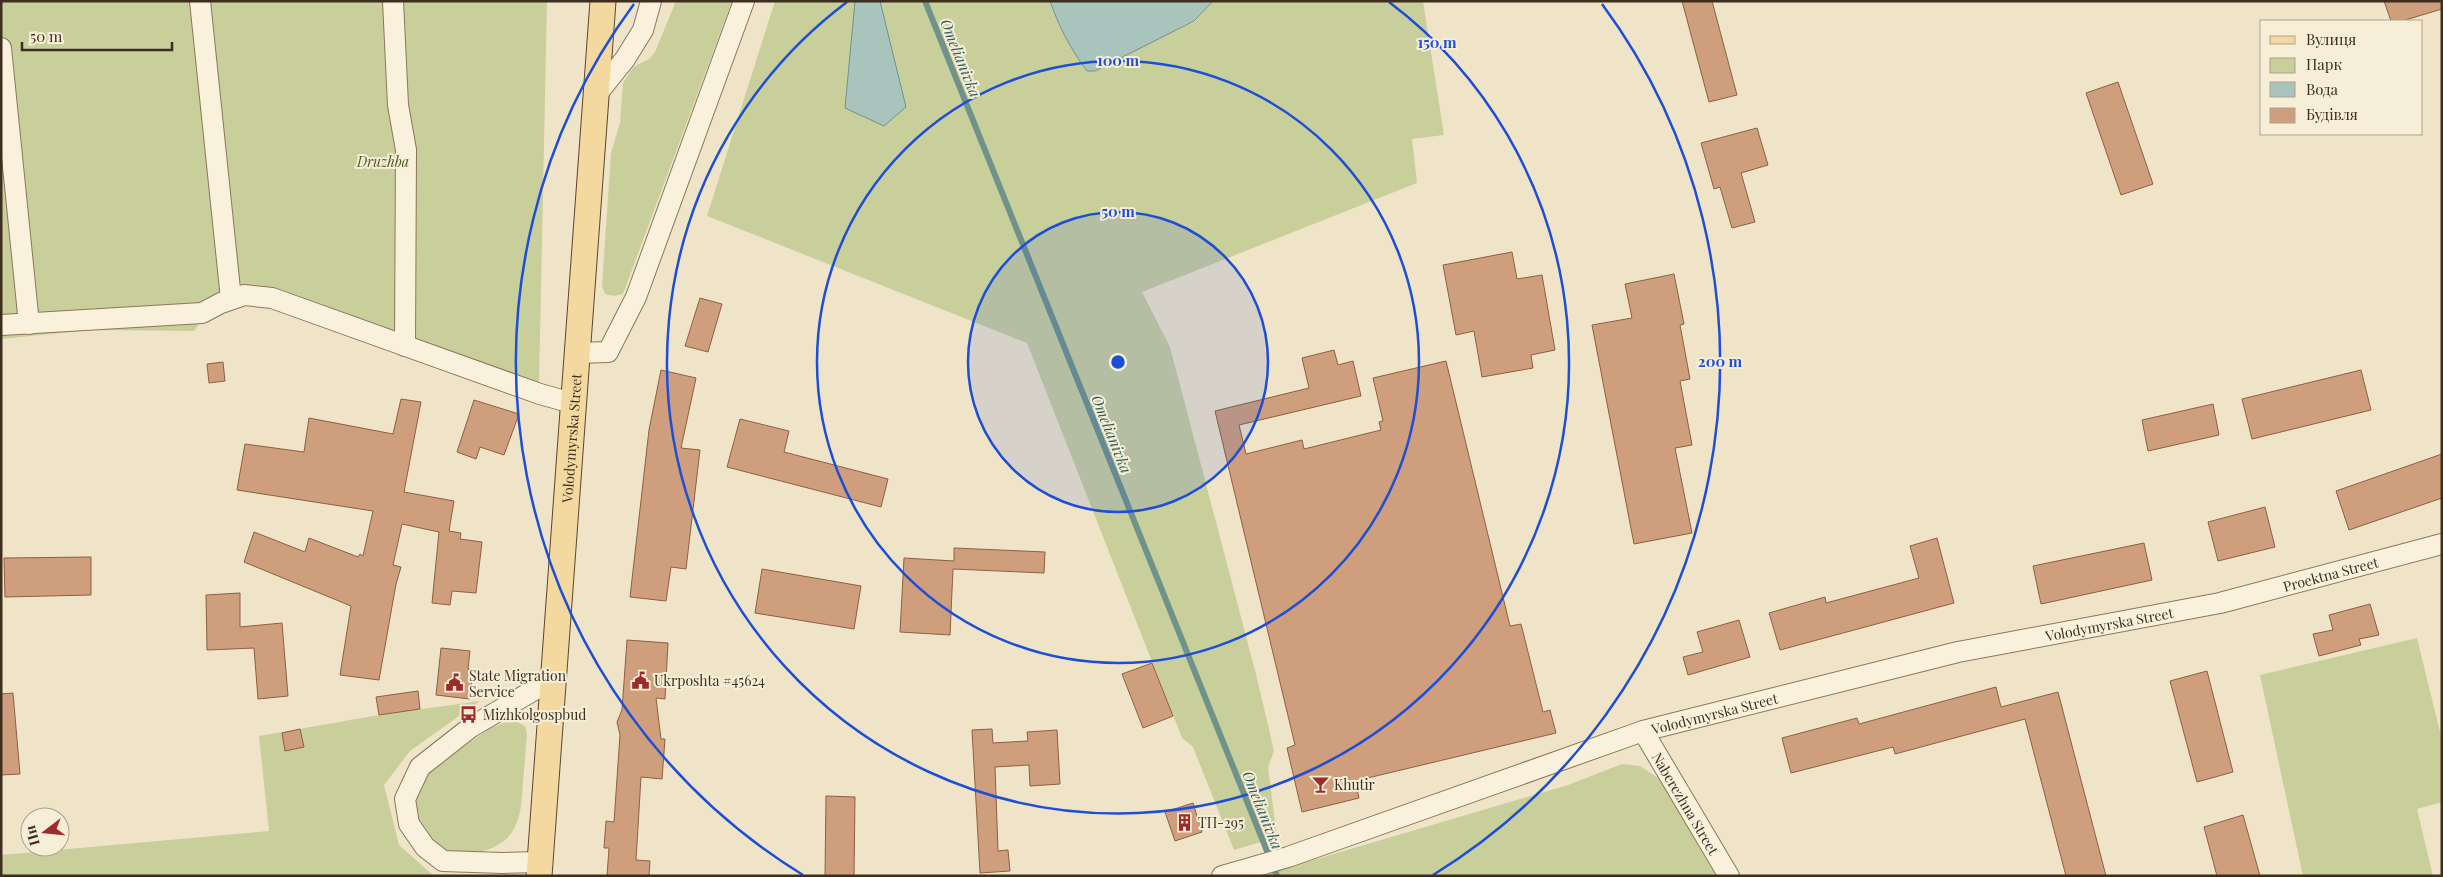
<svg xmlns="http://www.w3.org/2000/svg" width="2443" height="877" viewBox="0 0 2443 877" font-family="'Playfair Display',serif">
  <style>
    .green { fill: #c9cf9b }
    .water { fill: #a9c4bc; stroke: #6f938a }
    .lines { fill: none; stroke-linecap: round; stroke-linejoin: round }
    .stream { stroke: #6f938a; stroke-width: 6 }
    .building { fill: #cf9f7d; stroke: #8d5f41 }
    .minor-casing { stroke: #8d765c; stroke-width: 22 }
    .major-casing { stroke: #5b4430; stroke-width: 27 }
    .minor { stroke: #faf1dc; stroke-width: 20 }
    .major { stroke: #f3d9a0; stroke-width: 25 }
    .ring { fill: none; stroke: #1d4ed8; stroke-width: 2.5 }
    .labels { text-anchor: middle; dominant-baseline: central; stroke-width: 4; stroke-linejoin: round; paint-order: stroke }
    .park-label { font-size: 14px; font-style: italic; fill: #4d5a26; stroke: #f7eed8 }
    .street-label { font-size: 14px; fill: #3d2e20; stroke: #f7eed8 }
    .poi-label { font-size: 14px; fill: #3d2e20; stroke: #f7eed8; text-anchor: start }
    .water-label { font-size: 15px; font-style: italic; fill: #2f5d5a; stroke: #f7eed8 }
    .centre { fill: #1d4ed8; stroke: #f7eed8; stroke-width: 2.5 }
    .ring-label { font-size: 15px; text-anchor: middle; font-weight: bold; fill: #1d4ed8; stroke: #f7eed8; stroke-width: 4; stroke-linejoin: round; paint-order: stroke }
  </style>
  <rect width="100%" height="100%" fill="#f0e4c8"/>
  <path class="green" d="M1 1H547L539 384 277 294 235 282 216 299 194 331 91 330 1 339Z
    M676 1H732L623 294 614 296 605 294 602 286 611 153 620 123 623 83 633 67 649 59 655 52Z
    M775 1H1050C1059 27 1070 48 1087 70L1194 22 1213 1H1423L1444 135 1412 139 1417 183 1142 292 1170 347 1257 678 1274 751 1268 767 1277 837 1234 850 1193 747 1182 738 1027 343 707 216Z
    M2417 638 2442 740V802L2417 809 2433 876H2303L2260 675Z
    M480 701 410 751 384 785 399 845 434 876H1V855L269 831 259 736 379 715Z
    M517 722 525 726 527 734 521 807C518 821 514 835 501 843 481 857 447 857 429 840 421 832 416 816 411 806L421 780 434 768 489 729 503 723Z
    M1622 764 1640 766 1660 779 1716 876H1259L1568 785Z"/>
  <path class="water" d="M855 1H880L906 107 884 126 845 108Z
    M1050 1H1213L1194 21 1095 71H1087C1070 48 1059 27 1050 1Z"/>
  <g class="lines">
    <path class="stream" d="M925 1 1277 876"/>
  </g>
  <path class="building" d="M1682 1H1712L1737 95 1709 102Z
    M2384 1H2442V9L2402 21H2391Z
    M2118 82 2153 184 2121 195 2086 93Z
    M1757 128 1768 165 1741 173 1755 222 1732 228 1720 187 1714 189 1701 143Z
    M1512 252 1517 279 1542 275 1555 350 1531 355 1533 368 1482 377 1474 331 1456 335 1443 265Z
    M1674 274 1684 324 1680 325 1690 379 1680 381 1692 445 1675 448 1692 533 1634 544 1592 325 1632 318 1625 284Z
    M700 298 722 304 708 352 685 346Z
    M1334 350 1338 365 1353 361 1361 396 1239 425 1246 454 1302 440 1304 449 1381 430 1379 422 1383 421 1373 378 1446 361 1510 626 1521 624 1543 712 1550 710 1556 733 1355 781 1359 798 1302 812 1287 748 1295 745 1215 411 1309 388 1302 358Z
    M223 362 225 381 209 383 207 364Z
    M661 370 696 378 681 448 700 450 686 569 671 567 666 601 630 597 649 430Z
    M2361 370 2371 410 2252 439 2242 399Z
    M401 399 421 402 404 492 454 501 449 531 461 533 460 539 482 542 476 593 452 591 450 605 432 603 439 532 402 524 393 565 401 567 396 584 379 680 340 675 351 606 244 562 254 532 305 552 309 538 358 557 360 554 363 556 373 511 237 490 245 444 304 452 309 418 393 434Z
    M474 400 519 414 504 455 480 447 476 459 457 452Z
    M2213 404 2219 435 2148 451 2142 420Z
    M740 419 789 431 784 452 888 479 881 507 727 467Z
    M2442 454V498L2349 530 2336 491Z
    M2265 507 2275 547 2218 561 2208 522Z
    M1937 538 1954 603 1780 650 1769 613 1825 597 1826 603 1919 578 1910 546Z
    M2144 543 2152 580 2041 604 2033 566Z
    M954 548 1045 552 1044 573 953 569 950 635 900 632 904 558 954 561Z
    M91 557V595L5 597 4 558Z
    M762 569 861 586 854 629 755 613Z
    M240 593V627L282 623 288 696 258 699 254 648 207 650 206 595Z
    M2370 604 2379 635 2359 639 2361 645 2319 656 2313 634 2333 630 2329 615Z
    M1739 620 1750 657 1688 675 1683 657 1703 652 1697 632Z
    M627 640 668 643 665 699 656 698 661 739H665L662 779 641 777 636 860 650 861 649 876H607L609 848H604L606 821 614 822 620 735 617 722 622 710Z
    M441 648 470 651 468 669 473 670 470 699 436 695Z
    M1152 663 1173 716 1143 728 1122 674Z
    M2207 671 2233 772 2197 782 2170 681Z
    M1996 687 2001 707 2058 692 2106 876H2066L2025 719 1895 754 1893 747 1791 773 1782 738 1857 718 1859 724Z
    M418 691 420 709 379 715 376 697Z
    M13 693 20 774 1 775V694Z
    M300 729 304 747 285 751 282 733Z
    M992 729 993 743 1028 741 1027 732 1057 730 1060 784 1030 786 1029 765 995 767 998 851 1008 850 1010 871 980 873 972 730Z
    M826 796 855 797 854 876H825Z
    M1193 803 1202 832 1175 841 1165 812Z
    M2243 815 2260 876H2217L2204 827Z"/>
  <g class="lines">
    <defs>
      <g id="minor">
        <path d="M200 1 231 299"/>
        <path d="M393 1 398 105 406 150 405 346"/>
        <path d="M1 48 29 324"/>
        <path d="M597 94 625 59 643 30 651 1"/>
        <path d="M1 325 202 313 221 303 244 295 272 298 540 394 572 403"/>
        <path d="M576 353 608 352 636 297 744 1"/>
        <path id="s1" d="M1643 731 1729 876"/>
        <path d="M539 862 503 863 443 861 425 847 409 824 405 799 420 767 471 727 553 679"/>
        <path id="s2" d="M1222 876 1288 857 1643 731 1958 652 2220 603 2442 544"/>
      </g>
      <g id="major">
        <path id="s3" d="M539 876 603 1"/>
      </g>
    </defs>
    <use href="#minor" class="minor-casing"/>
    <use href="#major" class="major-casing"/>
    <use href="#minor" class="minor"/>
    <use href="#major" class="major"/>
  </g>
  <circle cx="1118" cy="362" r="150" fill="#1d4ed8" fill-opacity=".12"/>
  <g class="ring">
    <circle cx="1118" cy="362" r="150"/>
    <circle cx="1118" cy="362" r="301"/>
    <path d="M1389 2A451 451 0 1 1 847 2"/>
    <path d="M803 875A602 602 0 0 1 634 4M1602 4A602 602 0 0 1 1433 875"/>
  </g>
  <defs>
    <symbol id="civic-bare" viewBox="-9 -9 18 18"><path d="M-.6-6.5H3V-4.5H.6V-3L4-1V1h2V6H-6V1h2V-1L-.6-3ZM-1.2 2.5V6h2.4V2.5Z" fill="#9e2a2b" stroke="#f7eed8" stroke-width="2.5" paint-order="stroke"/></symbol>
    <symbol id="bus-bare" viewBox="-9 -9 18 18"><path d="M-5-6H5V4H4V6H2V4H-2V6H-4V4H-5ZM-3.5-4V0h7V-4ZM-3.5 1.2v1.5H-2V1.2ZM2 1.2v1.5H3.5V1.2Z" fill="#9e2a2b" stroke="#f7eed8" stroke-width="2.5" paint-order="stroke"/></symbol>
    <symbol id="bar-bare" viewBox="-9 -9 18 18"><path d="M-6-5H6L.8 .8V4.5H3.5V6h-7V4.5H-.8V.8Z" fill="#9e2a2b" stroke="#f7eed8" stroke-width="2.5" paint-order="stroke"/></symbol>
    <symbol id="building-bare" viewBox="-9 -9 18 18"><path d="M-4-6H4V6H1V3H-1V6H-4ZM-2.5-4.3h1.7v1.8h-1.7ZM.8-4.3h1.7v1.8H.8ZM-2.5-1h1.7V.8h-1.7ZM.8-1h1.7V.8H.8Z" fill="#9e2a2b" stroke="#f7eed8" stroke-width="2.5" paint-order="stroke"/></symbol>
  </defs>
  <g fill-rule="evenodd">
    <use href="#civic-bare" x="628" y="668" width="25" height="25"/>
    <use href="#civic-bare" x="442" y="670" width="25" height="25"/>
    <use href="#bus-bare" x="456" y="702" width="25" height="25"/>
    <use href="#bar-bare" x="1308" y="772" width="25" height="25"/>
    <use href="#building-bare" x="1172" y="810" width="25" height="25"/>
  </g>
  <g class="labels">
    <g class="park-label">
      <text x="383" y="161">Druzhba</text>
    </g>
    <g class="street-label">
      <text stroke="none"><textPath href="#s3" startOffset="439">Volodymyrska Street</textPath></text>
      <text stroke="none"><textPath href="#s2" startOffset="1151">Proektna Street</textPath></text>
      <text stroke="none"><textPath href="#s2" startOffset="924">Volodymyrska Street</textPath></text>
      <text stroke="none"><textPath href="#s2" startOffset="519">Volodymyrska Street</textPath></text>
      <text stroke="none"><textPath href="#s1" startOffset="84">Naberezhna Street</textPath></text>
    </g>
    <g class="poi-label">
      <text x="469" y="675">State Migration<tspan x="469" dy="16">Service</tspan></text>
      <text x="654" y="680">Ukrposhta #45624</text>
      <text x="483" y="714">Mizhkolgospbud</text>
      <text x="1334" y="784">Khutir</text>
      <text x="1198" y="822">ТП-295</text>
    </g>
    <g class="water-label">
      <text transform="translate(961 58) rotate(68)">Omelianivka</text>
      <text transform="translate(1112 434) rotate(68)">Omelianivka</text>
      <text transform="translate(1263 810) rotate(68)">Omelianivka</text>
    </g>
  </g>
  <circle cx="1118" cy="362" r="8" class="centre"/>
  <g class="ring-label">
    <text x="1437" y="48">150 m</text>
    <text x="1118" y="66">100 m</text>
    <text x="1118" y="217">50 m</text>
    <text x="1720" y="367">200 m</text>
  </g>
  <rect width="2443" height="877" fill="none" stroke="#3d2e20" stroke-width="5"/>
  <rect x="2260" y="20" width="162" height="115" fill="#f7eed8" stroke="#ada18e"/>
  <rect x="2270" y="36" width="25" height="8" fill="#f3d9a0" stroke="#ada18e"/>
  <text x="2306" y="45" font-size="15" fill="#3d2e20">Вулиця</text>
  <rect x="2270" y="58" width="25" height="15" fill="#c9cf9b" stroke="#ada18e"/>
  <text x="2306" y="70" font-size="15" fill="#3d2e20">Парк</text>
  <rect x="2270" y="82" width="25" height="15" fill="#a9c4bc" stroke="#ada18e"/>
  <text x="2306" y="95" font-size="15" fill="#3d2e20">Вода</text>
  <rect x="2270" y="108" width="25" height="15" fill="#cf9f7d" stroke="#ada18e"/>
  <text x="2306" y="120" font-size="15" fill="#3d2e20">Будівля</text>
  <g transform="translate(45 832) rotate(254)"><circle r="24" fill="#f7eed8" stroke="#ada18e"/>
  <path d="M0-4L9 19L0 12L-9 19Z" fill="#9e2a2b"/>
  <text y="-8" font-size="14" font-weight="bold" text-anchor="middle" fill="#3d2e20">Пн</text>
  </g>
  <path d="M22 42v8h150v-8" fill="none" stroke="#3d2e20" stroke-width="2.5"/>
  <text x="30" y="42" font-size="15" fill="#3d2e20" stroke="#f7eed8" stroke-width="4" paint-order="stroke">50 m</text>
</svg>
